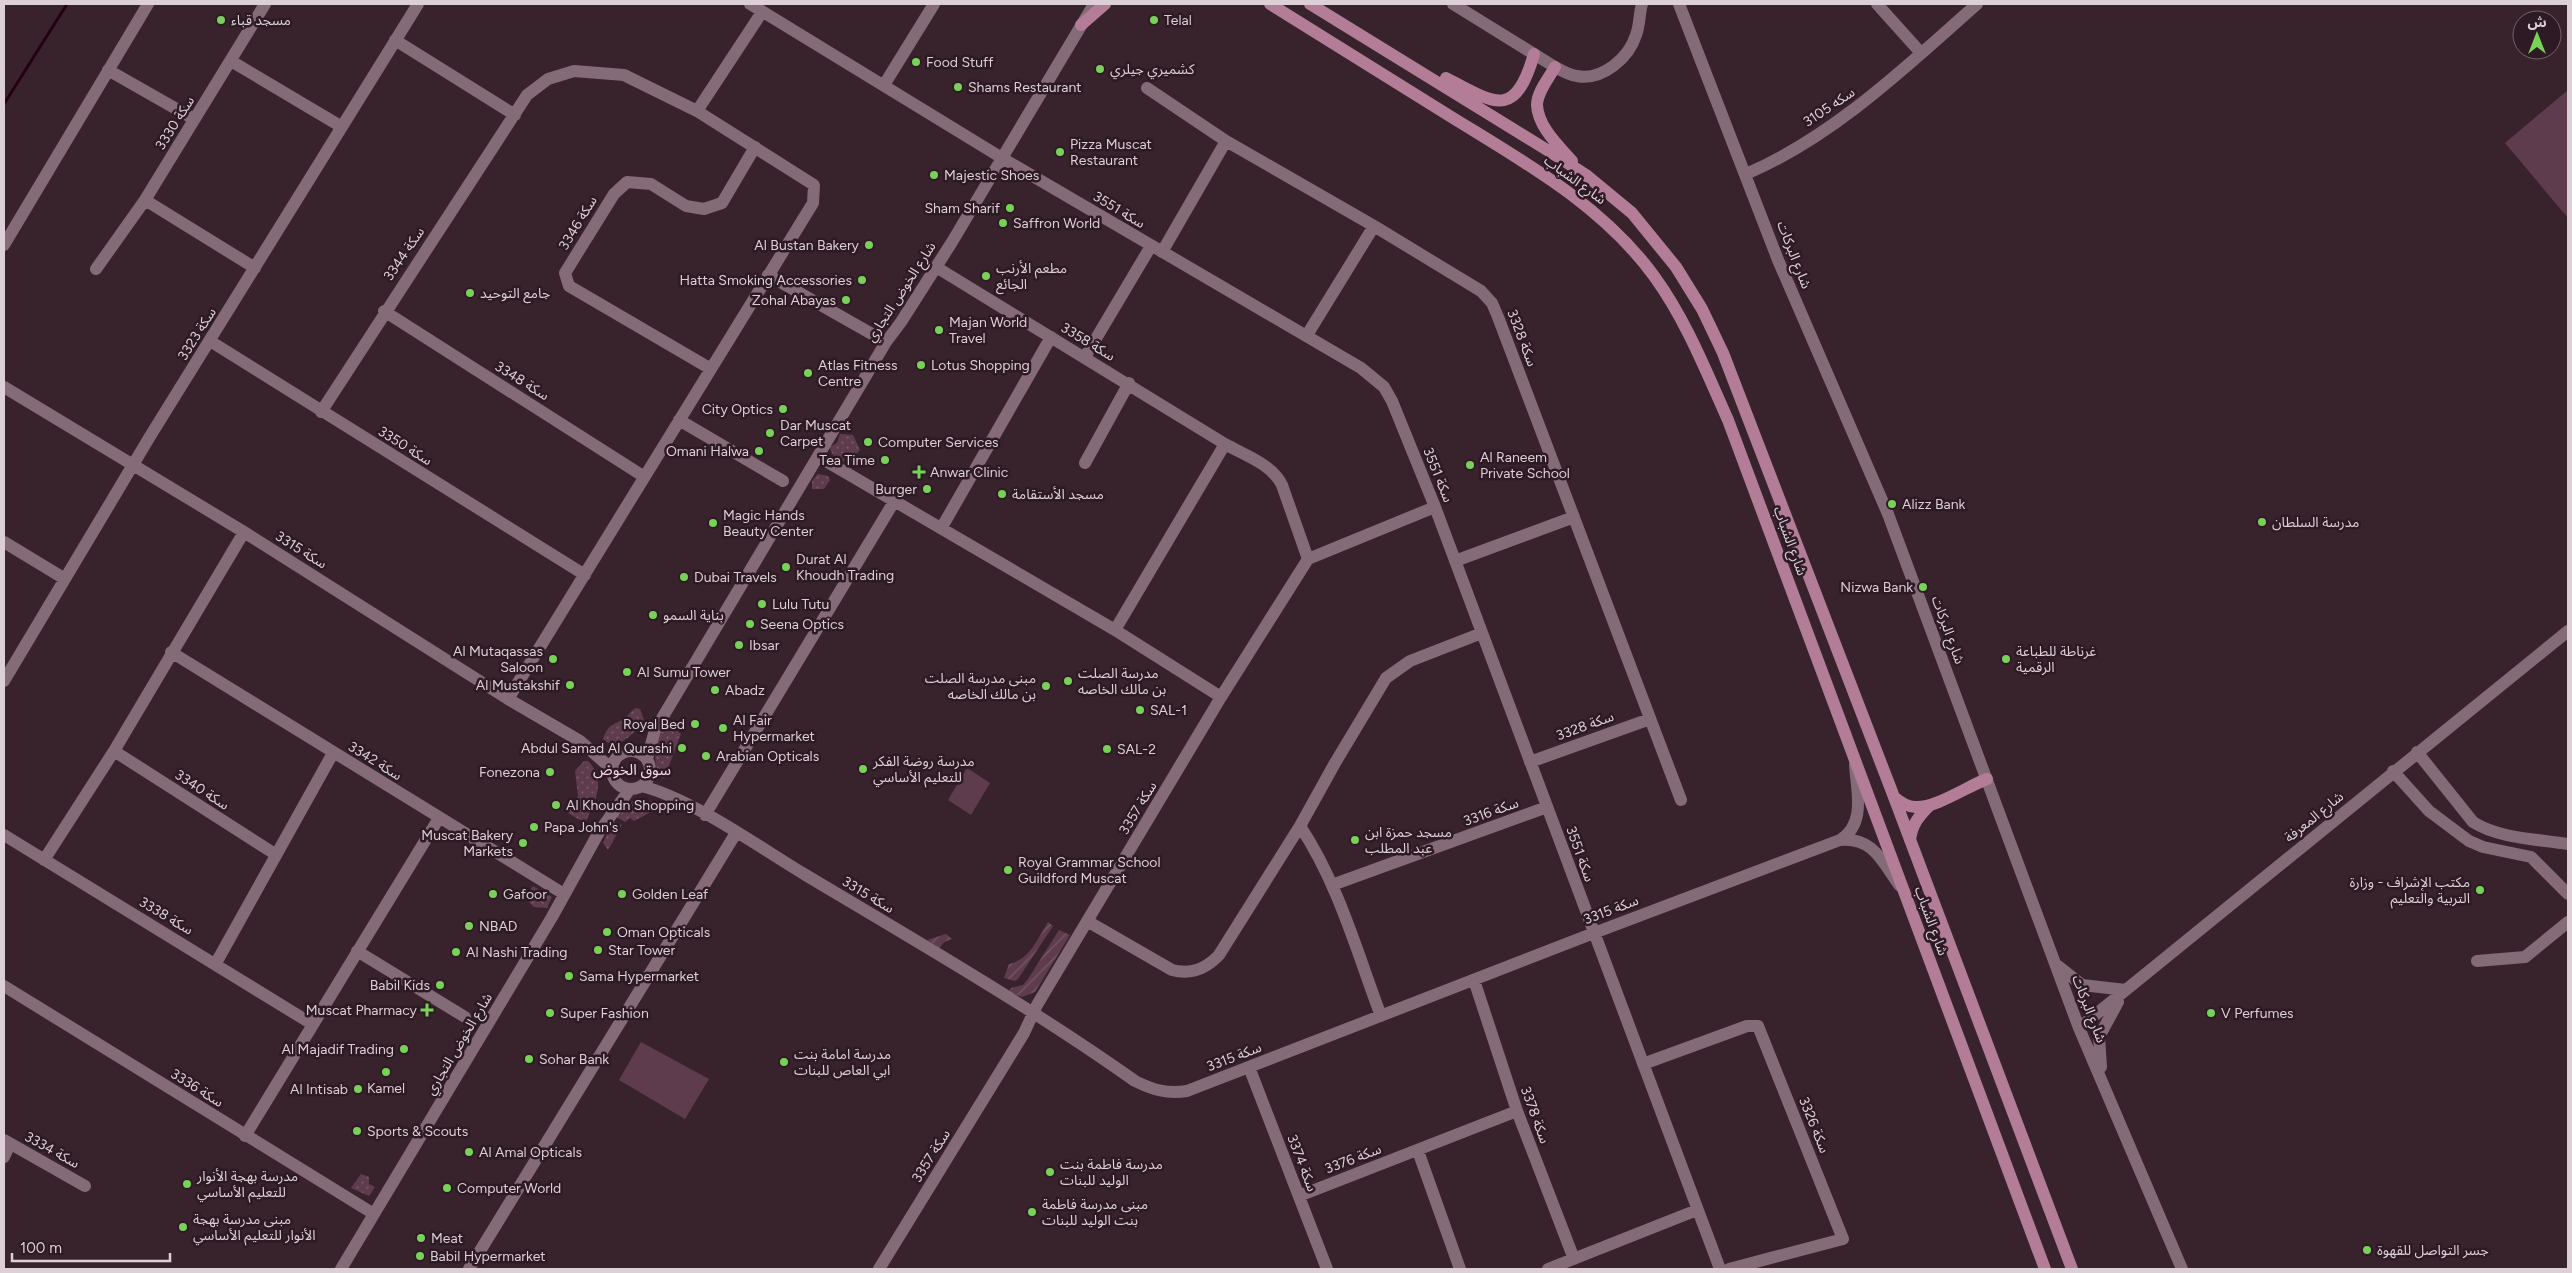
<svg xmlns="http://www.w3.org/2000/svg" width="2572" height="1273" viewBox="0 0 2572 1273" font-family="Figtree,'Noto Sans Arabic',sans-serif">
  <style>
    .grass { fill: url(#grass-dots) }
    .garden { fill: url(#garden-furrows) }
    .pitch { fill: #5f3c4d }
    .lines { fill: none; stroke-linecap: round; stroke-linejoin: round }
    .stream { stroke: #250015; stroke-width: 3 }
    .minor { stroke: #846b77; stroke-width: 12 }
    .major { stroke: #b37d98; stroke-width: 12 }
    .poi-dot { fill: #78d258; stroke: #2d1a24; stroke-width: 2 }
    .labels { text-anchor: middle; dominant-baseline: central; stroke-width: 5; stroke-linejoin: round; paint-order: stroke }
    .poi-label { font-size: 14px; fill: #ddcfd6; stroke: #2d1a24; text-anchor: start }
    .street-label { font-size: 14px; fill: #ddcfd6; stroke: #2d1a24 }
    .neighbourhood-label { font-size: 15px; fill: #f6dae7; stroke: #2d1a24 }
  </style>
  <defs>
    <pattern id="grass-dots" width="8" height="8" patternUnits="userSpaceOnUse" patternTransform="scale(1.25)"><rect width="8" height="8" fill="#5f3c4d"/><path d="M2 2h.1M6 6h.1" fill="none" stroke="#765766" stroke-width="1.8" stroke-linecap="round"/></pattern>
    <pattern id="garden-furrows" width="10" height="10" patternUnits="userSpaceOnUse" patternTransform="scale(1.25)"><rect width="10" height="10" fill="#5f3c4d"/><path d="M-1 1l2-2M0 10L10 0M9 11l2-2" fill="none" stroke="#765766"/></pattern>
  </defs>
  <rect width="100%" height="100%" fill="#38232d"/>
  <path class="grass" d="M840 434 853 435 860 450 856 454H847L843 462C836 458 831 455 830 447L837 443Z
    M818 474 828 476 830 480 824 489H812V481Z
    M636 708 640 709 644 720C636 731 617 754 603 739 609 721 616 726 627 716 630 713 631 711 636 708Z
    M660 731H678L681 734 664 779C650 767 656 747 660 731Z
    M584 761H588C607 780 595 803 585 823L568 813 578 796 575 771Z
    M633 801H652L651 812 634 821 630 818 625 822 615 816Z
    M612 821 622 825 608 850 603 843Z
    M533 886 552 897 547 908 534 907 529 902 528 893Z
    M361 1174 369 1177V1184L375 1187 369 1196 351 1188Z"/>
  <path class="garden" d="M1048 922 1053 926 1018 979 1015 981 1004 978 1009 964C1030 959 1037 940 1048 922Z
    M1059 930 1070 935 1035 992 1022 997 1009 992 1011 988 1023 985 1028 979Z
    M946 934 952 939 944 942 939 948 927 940Z"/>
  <path class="pitch" d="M2568 90V218L2505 143Z
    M967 768 990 783 971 815 948 800Z
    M641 1042 709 1079 685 1119 619 1080Z"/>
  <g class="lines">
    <path class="stream" d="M4 104 67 4"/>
    <path class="minor" d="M750 4 1002 158 1361 368 1384 387 1392 401 1435 507 1720 1269
      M1453 4 1555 67C1562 71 1569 75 1577 76 1602 81 1629 58 1636 35 1640 25 1639 14 1642 4
      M1679 4 1778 260 1888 514 2079 1028 2182 1269
      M1877 4 1921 53
      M395 40 515 115
      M231 61 342 127
      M108 70 194 119
      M884 85 934 4
      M1147 88 1226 141 1374 226 1481 291 1492 303 1498 317 1681 800
      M697 111 762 12
      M1746 174C1833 137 1907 66 1977 4
      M145 200 255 268
      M4 245 148 4
      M1162 252 1226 141
      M936 267 1225 444C1244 455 1272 464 1282 485L1308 559
      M96 269 145 200 265 4
      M768 275 886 342
      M384 311 643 476
      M1307 335 1374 226
      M210 341 585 575
      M1085 357 1151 246
      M711 369 569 286 565 273 614 194 627 182 651 184 686 206 704 209 722 203 755 147
      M4 387 244 532 508 699 580 741 613 770
      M321 412 527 95 548 79 574 71 624 75 697 111 814 185 813 203 508 699
      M679 420 783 481
      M819 457 1115 630 1221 697
      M1085 463 1129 383
      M942 527 1051 337
      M4 542 65 579
      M1455 561 1574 517
      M1115 630 1225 444
      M171 652 564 894
      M4 681 149 438 418 4
      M114 751 275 854
      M612 770a19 19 0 1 1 38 0a19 19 0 1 1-38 0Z
      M2417 752 2473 822C2500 839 2537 839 2568 844
      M647 759 655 730 886 342 901 322 952 242 1094 4
      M1530 762 1650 719
      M2393 771 2429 811 2469 841 2483 847 2531 857 2568 894
      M641 786C691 798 759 847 804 874 916 941 1029 1006 1135 1081 1153 1090 1167 1094 1187 1091L1594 933 1840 840C1866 824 1857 793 1855 765
      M705 815 895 500
      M1300 826C1338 883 1357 952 1381 1016
      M4 835 312 1024
      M1840 840C1874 837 1882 862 1900 886
      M44 860 114 751 244 532
      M1332 885 1547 807
      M1087 921 1172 970C1191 975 1206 969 1219 955L1300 826 1335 763 1386 678 1410 661 1482 633
      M357 951 465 1017
      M2477 961 2525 957 2568 922
      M216 963 333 753
      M2058 966 2082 985 2126 990
      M1474 980 1517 1111 1574 1259
      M4 986 374 1214
      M2079 1028 2568 631
      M1643 1064 1747 1026H1758L1843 1239 1729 1269
      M1249 1067 1327 1269
      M2101 1067 2099 1037 2118 1002
      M245 1136 439 818
      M4 1140 85 1186
      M1418 1151 1460 1269
      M4 1157 10 1144
      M1299 1196 1517 1111
      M341 1269 552 917 599 832 630 789
      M469 1269 736 833
      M879 1269 1024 1033 1037 1005 1221 697 1308 559 1435 507
      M1548 1269 1697 1210"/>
    <path class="major" d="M1270 4C1331 42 1392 80 1453 118 1526 163 1603 206 1654 276 1686 320 1706 371 1728 420L2045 1269
      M1310 4 1552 153 1586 175 1632 213 1676 267 1702 309 1723 353 1894 797 2072 1269
      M1081 25 1105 4
      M1555 67C1549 78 1537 92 1537 105 1538 127 1559 146 1572 161
      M1446 78C1495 104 1515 120 1534 54
      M1894 797C1900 802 1907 807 1915 807 1934 809 1968 786 1987 779
      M1910 840C1912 824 1919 816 1930 805"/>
  </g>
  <g class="poi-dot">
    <circle cx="221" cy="20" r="5"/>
    <circle cx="1154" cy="20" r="5"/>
    <circle cx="916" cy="62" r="5"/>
    <circle cx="1100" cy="69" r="5"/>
    <circle cx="958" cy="87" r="5"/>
    <circle cx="1060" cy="152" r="5"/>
    <circle cx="934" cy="175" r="5"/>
    <circle cx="1010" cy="208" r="5"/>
    <circle cx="1003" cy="223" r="5"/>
    <circle cx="869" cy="245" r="5"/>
    <circle cx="986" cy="276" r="5"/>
    <circle cx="862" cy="280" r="5"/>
    <circle cx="470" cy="293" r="5"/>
    <circle cx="846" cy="300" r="5"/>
    <circle cx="939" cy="330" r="5"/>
    <circle cx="921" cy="365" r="5"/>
    <circle cx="808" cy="373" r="5"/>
    <circle cx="783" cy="409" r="5"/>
    <circle cx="770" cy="433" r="5"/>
    <circle cx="868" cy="442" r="5"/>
    <circle cx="759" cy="451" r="5"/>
    <circle cx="885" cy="460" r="5"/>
    <circle cx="1470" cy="465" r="5"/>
    <path d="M916.5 464.5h5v5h5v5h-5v5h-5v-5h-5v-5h5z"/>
    <circle cx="927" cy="489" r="5"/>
    <circle cx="1002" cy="494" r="5"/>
    <circle cx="1892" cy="504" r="5"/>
    <circle cx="2262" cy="522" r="5"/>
    <circle cx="713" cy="523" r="5"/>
    <circle cx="786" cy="567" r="5"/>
    <circle cx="684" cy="577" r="5"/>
    <circle cx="1923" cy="587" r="5"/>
    <circle cx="762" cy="604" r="5"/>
    <circle cx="653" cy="615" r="5"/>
    <circle cx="750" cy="624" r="5"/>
    <circle cx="739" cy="645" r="5"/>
    <circle cx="553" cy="659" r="5"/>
    <circle cx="2006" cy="659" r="5"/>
    <circle cx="627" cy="672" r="5"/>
    <circle cx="1068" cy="681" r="5"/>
    <circle cx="570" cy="685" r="5"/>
    <circle cx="1046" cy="686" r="5"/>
    <circle cx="715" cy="690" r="5"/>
    <circle cx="1140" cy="710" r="5"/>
    <circle cx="695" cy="724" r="5"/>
    <circle cx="723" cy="728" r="5"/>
    <circle cx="682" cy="748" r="5"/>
    <circle cx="1107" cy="749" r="5"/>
    <circle cx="706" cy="756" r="5"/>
    <circle cx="863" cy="769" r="5"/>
    <circle cx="550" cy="772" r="5"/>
    <circle cx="556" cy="805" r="5"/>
    <circle cx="534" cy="827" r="5"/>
    <circle cx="1355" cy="840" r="5"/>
    <circle cx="523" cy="843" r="5"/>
    <circle cx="1008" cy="870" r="5"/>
    <circle cx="2480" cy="890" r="5"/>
    <circle cx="493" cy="894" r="5"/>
    <circle cx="622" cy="894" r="5"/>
    <circle cx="469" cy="926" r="5"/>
    <circle cx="607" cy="932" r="5"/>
    <circle cx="598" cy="950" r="5"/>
    <circle cx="456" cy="952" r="5"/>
    <circle cx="569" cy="976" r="5"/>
    <circle cx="440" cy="985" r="5"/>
    <path d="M424.5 1002.5h5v5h5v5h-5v5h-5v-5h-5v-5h5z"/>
    <circle cx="550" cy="1013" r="5"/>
    <circle cx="2211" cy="1013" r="5"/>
    <circle cx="404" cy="1049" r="5"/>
    <circle cx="529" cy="1059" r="5"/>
    <circle cx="784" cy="1062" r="5"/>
    <circle cx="386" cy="1072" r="5"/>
    <circle cx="358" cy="1089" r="5"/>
    <circle cx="357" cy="1131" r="5"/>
    <circle cx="469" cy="1152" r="5"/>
    <circle cx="1050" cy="1172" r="5"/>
    <circle cx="187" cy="1184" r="5"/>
    <circle cx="447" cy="1188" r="5"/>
    <circle cx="1032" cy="1212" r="5"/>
    <circle cx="183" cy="1227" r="5"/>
    <circle cx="421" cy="1238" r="5"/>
    <circle cx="2367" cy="1250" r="5"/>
    <circle cx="420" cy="1256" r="5"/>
  </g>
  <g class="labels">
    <g class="poi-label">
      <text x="231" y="20">مسجد قباء</text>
      <text x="1164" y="20">Telal</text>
      <text x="926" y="62">Food Stuff</text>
      <text x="1110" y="69">كشميري جيلري</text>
      <text x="968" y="87">Shams Restaurant</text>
      <text x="1070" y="144">Pizza Muscat<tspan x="1070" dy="16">Restaurant</tspan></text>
      <text x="944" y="175">Majestic Shoes</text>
      <text x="1000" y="208" text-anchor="end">Sham Sharif</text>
      <text x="1013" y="223">Saffron World</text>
      <text x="859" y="245" text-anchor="end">Al Bustan Bakery</text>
      <text x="996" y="268">مطعم الأرنب<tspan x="996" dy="16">الجائع</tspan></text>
      <text x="852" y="280" text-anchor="end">Hatta Smoking Accessories</text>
      <text x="480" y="293">جامع التوحيد</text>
      <text x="836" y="300" text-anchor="end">Zohal Abayas</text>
      <text x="949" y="322">Majan World<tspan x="949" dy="16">Travel</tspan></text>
      <text x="818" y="365">Atlas Fitness<tspan x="818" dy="16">Centre</tspan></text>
      <text x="931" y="365">Lotus Shopping</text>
      <text x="773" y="409" text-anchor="end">City Optics</text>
      <text x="780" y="425">Dar Muscat<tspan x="780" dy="16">Carpet</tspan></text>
      <text x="878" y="442">Computer Services</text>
      <text x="749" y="451" text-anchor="end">Omani Halwa</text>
      <text x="1480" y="457">Al Raneem<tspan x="1480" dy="16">Private School</tspan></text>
      <text x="875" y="460" text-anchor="end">Tea Time</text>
      <text x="930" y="472">Anwar Clinic</text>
      <text x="917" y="489" text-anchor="end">Burger</text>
      <text x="1012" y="494">مسجد الأستقامة</text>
      <text x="1902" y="504">Alizz Bank</text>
      <text x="723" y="515">Magic Hands<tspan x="723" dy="16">Beauty Center</tspan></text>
      <text x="2272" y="522">مدرسة السلطان</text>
      <text x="796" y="559">Durat Al<tspan x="796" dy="16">Khoudh Trading</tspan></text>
      <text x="694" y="577">Dubai Travels</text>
      <text x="1913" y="587" text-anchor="end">Nizwa Bank</text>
      <text x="772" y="604">Lulu Tutu</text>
      <text x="663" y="615">بناية السمو</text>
      <text x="760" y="624">Seena Optics</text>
      <text x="749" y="645">Ibsar</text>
      <text x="543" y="651" text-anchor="end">Al Mutaqassas<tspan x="543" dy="16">Saloon</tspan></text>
      <text x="2016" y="651">غرناطة للطباعة<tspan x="2016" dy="16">الرقمية</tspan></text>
      <text x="637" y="672">Al Sumu Tower</text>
      <text x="1078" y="673">مدرسة الصلت<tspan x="1078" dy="16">بن مالك الخاصه</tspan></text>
      <text x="1036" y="678" text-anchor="end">مبنى مدرسة الصلت<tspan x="1036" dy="16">بن مالك الخاصه</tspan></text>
      <text x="560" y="685" text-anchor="end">Al Mustakshif</text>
      <text x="725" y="690">Abadz</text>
      <text x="1150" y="710">SAL-1</text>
      <text x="733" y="720">Al Fair<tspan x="733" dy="16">Hypermarket</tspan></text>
      <text x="685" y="724" text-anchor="end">Royal Bed</text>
      <text x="672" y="748" text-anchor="end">Abdul Samad Al Qurashi</text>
      <text x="1117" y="749">SAL-2</text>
      <text x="716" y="756">Arabian Opticals</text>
      <text x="873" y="761">مدرسة روضة الفكر<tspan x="873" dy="16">للتعليم الأساسي</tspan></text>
      <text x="540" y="772" text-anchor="end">Fonezona</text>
      <text x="566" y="805">Al Khoudn Shopping</text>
      <text x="544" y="827">Papa John's</text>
      <text x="1365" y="832">مسجد حمزة ابن<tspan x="1365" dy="16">عبد المطلب</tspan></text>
      <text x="513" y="835" text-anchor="end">Muscat Bakery<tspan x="513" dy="16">Markets</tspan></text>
      <text x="1018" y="862">Royal Grammar School<tspan x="1018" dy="16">Guildford Muscat</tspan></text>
      <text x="2470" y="882" text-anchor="end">مكتب الإشراف - وزارة<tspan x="2470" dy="16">التربية والتعليم</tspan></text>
      <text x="503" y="894">Gafoor</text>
      <text x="632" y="894">Golden Leaf</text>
      <text x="479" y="926">NBAD</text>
      <text x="617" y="932">Oman Opticals</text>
      <text x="608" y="950">Star Tower</text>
      <text x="466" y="952">Al Nashi Trading</text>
      <text x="579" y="976">Sama Hypermarket</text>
      <text x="430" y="985" text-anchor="end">Babil Kids</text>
      <text x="417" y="1010" text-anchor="end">Muscat Pharmacy</text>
      <text x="560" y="1013">Super Fashion</text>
      <text x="2221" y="1013">V Perfumes</text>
      <text x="394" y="1049" text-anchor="end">Al Majadif Trading</text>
      <text x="794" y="1054">مدرسة امامة بنت<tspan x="794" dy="16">ابي العاص للبنات</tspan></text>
      <text x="539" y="1059">Sohar Bank</text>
      <text x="386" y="1088" text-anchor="middle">Kamel</text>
      <text x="348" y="1089" text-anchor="end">Al Intisab</text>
      <text x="367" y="1131">Sports &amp; Scouts</text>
      <text x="479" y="1152">Al Amal Opticals</text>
      <text x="1060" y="1164">مدرسة فاطمة بنت<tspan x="1060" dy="16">الوليد للبنات</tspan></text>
      <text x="197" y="1176">مدرسة بهجة الأنوار<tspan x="197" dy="16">للتعليم الأساسي</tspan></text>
      <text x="457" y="1188">Computer World</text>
      <text x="1042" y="1204">مبنى مدرسة فاطمة<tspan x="1042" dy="16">بنت الوليد للبنات</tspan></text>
      <text x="193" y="1219">مبنى مدرسة بهجة<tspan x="193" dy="16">الأنوار للتعليم الأساسي</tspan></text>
      <text x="431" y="1238">Meat</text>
      <text x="2377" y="1250">جسر التواصل للقهوة</text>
      <text x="430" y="1256">Babil Hypermarket</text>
    </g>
    <g class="street-label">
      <text transform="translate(1829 107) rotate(-34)">سكه 3105</text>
      <text transform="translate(175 123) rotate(-58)">سكة 3330</text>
      <text transform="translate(1575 180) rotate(36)">شارع الشباب</text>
      <text transform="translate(1119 210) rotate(31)">سكة 3551</text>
      <text transform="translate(578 223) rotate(-59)">سكة 3346</text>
      <text transform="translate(404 254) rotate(-56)">سكة 3344</text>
      <text transform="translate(1794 255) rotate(69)">شارع البركات</text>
      <text transform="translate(901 292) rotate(-57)">شارع الخوض التجاري</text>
      <text transform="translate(197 334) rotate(-58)">سكة 3323</text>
      <text transform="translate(1522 338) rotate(69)">سكة 3328</text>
      <text transform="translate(1088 342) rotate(31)">سكة 3358</text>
      <text transform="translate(522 381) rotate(32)">سكة 3348</text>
      <text transform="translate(405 446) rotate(32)">سكة 3350</text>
      <text transform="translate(1438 475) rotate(68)">سكة 3551</text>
      <text transform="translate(1790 541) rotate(70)">شارع الشباب</text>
      <text transform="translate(301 550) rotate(32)">سكة 3315</text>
      <text transform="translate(1948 630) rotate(70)">شارع البركات</text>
      <text transform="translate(1585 726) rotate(-20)">سكة 3328</text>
      <text transform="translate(375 761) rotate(32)">سكة 3342</text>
      <text transform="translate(202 790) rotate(33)">سكة 3340</text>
      <text transform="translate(1138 808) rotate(-59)">سكة 3357</text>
      <text transform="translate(1491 812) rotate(-20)">سكة 3316</text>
      <text transform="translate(2314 817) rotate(-39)">شارع المعرفة</text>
      <text transform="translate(1580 854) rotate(70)">سكة 3551</text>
      <text transform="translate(868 895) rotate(31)">سكة 3315</text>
      <text transform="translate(1611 910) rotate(-21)">سكة 3315</text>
      <text transform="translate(166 916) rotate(31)">سكة 3338</text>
      <text transform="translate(1931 921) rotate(70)">شارع الشباب</text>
      <text transform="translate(2089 1009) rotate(69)">شارع البركات</text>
      <text transform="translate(459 1044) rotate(-59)">شارع الخوض التجاري</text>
      <text transform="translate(1234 1057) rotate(-21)">سكة 3315</text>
      <text transform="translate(197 1088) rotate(32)">سكة 3336</text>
      <text transform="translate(1535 1115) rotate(70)">سكة 3378</text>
      <text transform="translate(1814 1125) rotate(68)">سكة 3326</text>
      <text transform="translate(52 1150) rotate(29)">سكة 3334</text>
      <text transform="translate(931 1156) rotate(-58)">سكة 3357</text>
      <text transform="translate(1353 1159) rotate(-21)">سكة 3376</text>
      <text transform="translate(1302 1163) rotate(69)">سكة 3374</text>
    </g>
    <g class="neighbourhood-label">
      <text x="632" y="770">سوق الخوض</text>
    </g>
  </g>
  <rect width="2572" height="1273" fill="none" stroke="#ddcfd6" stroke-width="10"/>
  <g transform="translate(2537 35)"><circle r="24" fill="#2d1a24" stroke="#73626b"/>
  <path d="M0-4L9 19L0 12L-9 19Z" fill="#78d258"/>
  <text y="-8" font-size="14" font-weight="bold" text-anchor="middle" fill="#ddcfd6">ش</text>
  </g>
  <path d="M12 1253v8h158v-8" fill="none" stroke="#ddcfd6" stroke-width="2.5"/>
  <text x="20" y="1253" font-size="15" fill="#ddcfd6" stroke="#2d1a24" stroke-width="4" paint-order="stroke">100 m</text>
</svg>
